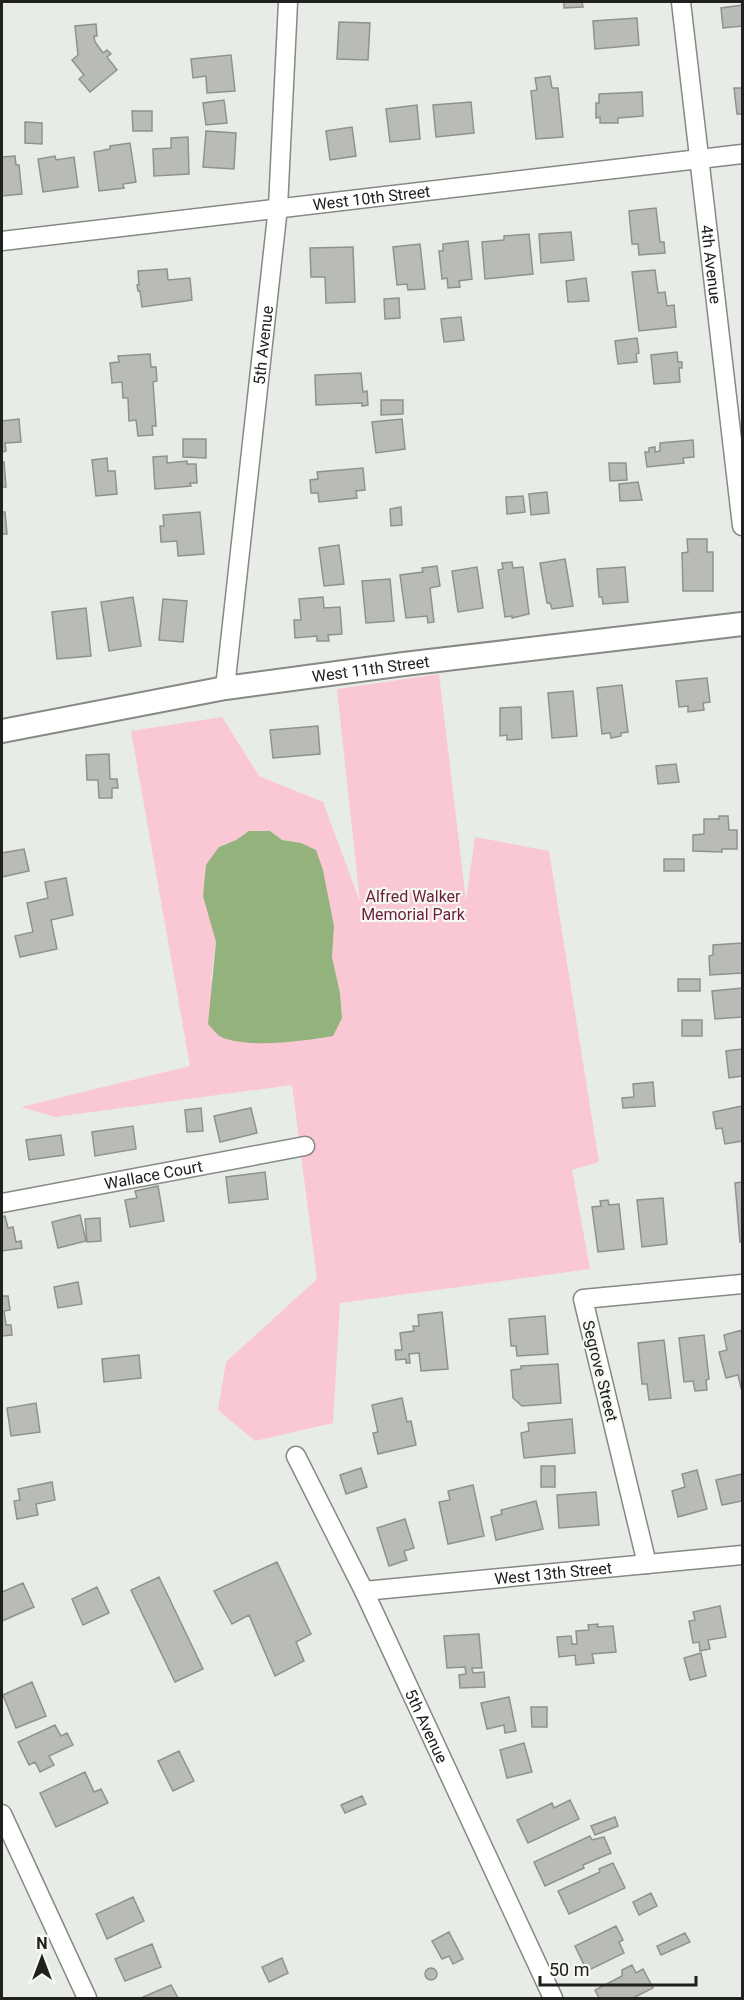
<svg xmlns="http://www.w3.org/2000/svg" width="744" height="2000" viewBox="0 0 744 2000" font-family="Roboto,sans-serif">
  <style>
    .green { fill: #fac7d4; fill-rule: evenodd }
    .water { fill: #94b27b }
    .building { fill: #b8bbb6; stroke: #8f928d; stroke-width: 1.5 }
    .lines { fill: none; stroke-linecap: round; stroke-linejoin: round }
    .minor-casing { stroke: #868984; stroke-width: 21 }
    .tertiary-casing { stroke: #868984; stroke-width: 26 }
    .minor { stroke: #fff; stroke-width: 18 }
    .tertiary { stroke: #fff; stroke-width: 22 }
    .labels { text-anchor: middle; dominant-baseline: central; stroke-width: 4.5; stroke-linejoin: round; paint-order: stroke }
    .street-label { font-size: 16px; fill: #20211f; stroke: #f6f9f3 }
    .park-label { font-size: 16px; fill: #6c1d3b; stroke: #f6f9f3 }
  </style>
  <rect width="100%" height="100%" fill="#e8ece6"/>
  <path class="green" d="M439 674 466 901 475 837 549 851 599 1162 572 1170 590 1269 340 1303 333 1423 255 1441 218 1410 226 1362 317 1279 292 1085 55 1117 21 1107 190 1066 131 731 222 717 259 776 323 802 360 902 337 689ZM249 831H270L282 840 301 843 323 870 334 926 332 957 340 993 342 1018 211 981 216 942 212 925 219 847 236 840Z"/>
  <path class="water" d="M249 831H270L282 840 301 843 316 850 323 870 334 926 332 957 340 993 342 1018 333 1036C302 1041 250 1049 221 1037 216 1034 212 1028 208 1024L216 942 203 896 206 865 219 847 236 840Z"/>
  <path class="building" d="M564 2H582L583 7 564 8Z
    M742 5V26L723 28 721 8Z
    M637 18 639 45 595 49 593 21Z
    M339 22 370 23 368 60 337 59Z
    M96 24 97 36H94L95 42 103 53 107 50 111 54 107 57 117 70 90 92 79 79 84 75 72 60 78 55 75 26Z
    M231 55 235 91 207 93 206 76 193 78 191 59Z
    M550 76 552 88H558L563 137 536 139 531 91 537 90 535 78Z
    M734 88H742V114H737Z
    M642 92 643 116 618 118V123H600V117L596 118V103H599V94Z
    M224 100 227 123 206 125 203 103Z
    M471 102 474 133 436 137 433 105Z
    M417 105 420 139 390 142 386 109Z
    M132 111H152V131H133Z
    M25 122 42 123V144L25 143Z
    M352 127 356 156 330 160 326 131Z
    M206 131 236 133 234 169 203 167Z
    M188 137 189 174 154 176 153 149 171 148V138Z
    M130 143 136 182 123 184 124 188 99 191 94 152 110 149V146Z
    M15 156 16 165H19L22 194 2 196V157Z
    M55 156 56 160 74 157 78 187 43 192 38 159Z
    M656 208 660 242H664L665 253 639 255 638 244H632L629 211Z
    M571 232 574 260 541 263 539 234Z
    M529 234 533 274 485 279 482 242 504 240V236Z
    M468 241 472 279 459 281 460 287 448 288 447 278 442 279 439 251H443V244Z
    M420 244 425 289 408 290 407 284 397 285 393 247Z
    M353 247 355 302 326 303 325 277H311L310 248Z
    M167 269 168 280 190 278 192 300 142 307 140 291H138L137 285H139L138 271Z
    M655 270 658 293 665 292 667 306 674 305 676 327 639 331 632 272Z
    M586 278 589 301 568 302 566 281Z
    M399 298 400 318 385 319 384 299Z
    M461 317 464 340 444 342 441 319Z
    M637 338 639 353 636 354 637 362 618 364 615 341Z
    M677 352 678 362H682V368H679L680 382 654 384 651 355Z
    M150 354 151 367H156L157 381 153 382 156 426H152L153 435 138 436 136 420 129 421 128 398H123L122 382 112 383 110 363 119 362 118 356Z
    M361 373 363 392 367 391 368 405 362 406V403L316 405 315 375Z
    M381 400H403V414L381 415Z
    M19 419 21 442 5 443 6 451 2 452V421Z
    M402 419 405 449 376 453 372 422Z
    M183 439H206V458L183 457Z
    M693 440 694 457 683 458 684 463 647 467 645 452H649V448L655 447V452L660 451V443Z
    M167 456V463L187 461V464H196L197 483H190L191 486 155 489 153 457Z
    M107 458 108 471H115L117 494 96 496 92 460Z
    M2 462H4L6 487H2Z
    M609 463H626L627 480 610 481Z
    M363 468 365 490 356 491 357 498 319 502 318 493H311L310 480 318 479 317 472Z
    M638 482 642 500 620 501 619 484Z
    M547 492 549 513 531 515 529 494Z
    M523 496 525 512 507 514 506 497Z
    M401 507 402 525 391 526 390 509Z
    M2 512H5L7 534H2Z
    M200 512 204 554 178 556 177 541 161 542 160 526H164L163 515Z
    M687 539H707V552H713V591H683L682 553 688 552Z
    M339 545 344 584 324 586 319 548Z
    M565 559 573 606 552 609 550 603H547L540 563Z
    M512 562 513 568 523 567 529 614 512 618V616L505 617 498 570 503 569 502 563Z
    M437 566 440 586 430 588 434 622 428 623 427 616 406 618 400 575 423 572 422 568Z
    M477 567 483 608 458 612 452 571Z
    M625 567 628 602 603 604 602 597H599L597 569Z
    M390 579 394 621 366 623 362 581Z
    M133 597 141 646 109 651 101 602Z
    M323 597 324 608 340 607 342 634 328 635 329 641H317V636L295 638 294 620H301L299 599Z
    M163 599 187 601 183 642 159 640Z
    M86 608 91 656 57 659 52 612Z
    M707 678 710 702 703 703 704 710 688 712V706L679 707 676 681Z
    M622 685 628 732 621 733V736L611 738 610 733 602 734 597 688Z
    M573 691 577 736 552 738 548 693Z
    M521 707 522 739 507 740V735L500 736V708Z
    M318 726 320 754 273 758 270 730Z
    M109 754 110 779H117L118 788H112V798H99L98 780H87L86 755Z
    M676 764 679 782 658 784 656 766Z
    M719 816H728L729 830H737V849H722V852L693 851V835L704 834V819H719Z
    M24 849 29 871 2 877V853Z
    M664 859H684V871H664Z
    M66 878 73 915 51 920 57 949 20 957 15 936 33 932 27 903 48 898 45 882Z
    M742 943V973L710 975 709 956 713 955V945Z
    M678 979H700V991H678Z
    M742 988V1017L715 1019 712 991Z
    M682 1020H702V1036H682Z
    M742 1049V1076L729 1078 726 1051Z
    M653 1082 655 1106 623 1108 622 1098 634 1097 633 1084Z
    M742 1106V1141L725 1144 722 1128 716 1129 713 1112Z
    M201 1108 203 1131 187 1132 185 1110Z
    M251 1108 257 1133 220 1142 214 1116Z
    M133 1126 136 1149 95 1156 92 1132Z
    M61 1135 64 1155 29 1160 26 1140Z
    M265 1172 268 1199 229 1203 226 1177Z
    M742 1182V1241L740 1242 735 1183Z
    M158 1186 164 1221 130 1227 125 1200 137 1198 135 1191Z
    M663 1198 667 1244 642 1247 637 1200Z
    M608 1200 609 1205 619 1204 624 1249 598 1252 592 1207 601 1206 600 1201Z
    M80 1215 86 1241 58 1248 52 1222Z
    M5 1216 8 1228 13 1227 16 1242 21 1241 22 1248 2 1251V1217Z
    M100 1218 101 1241 87 1242 85 1219Z
    M78 1282 82 1304 58 1308 54 1287Z
    M2 1296H8L10 1310 4 1311 6 1325H11L12 1335 2 1336Z
    M442 1312 448 1369 421 1371 419 1353 409 1354 410 1363H406V1359L396 1360 395 1350H402L400 1333 414 1331 413 1326H419L418 1315Z
    M545 1316 548 1354 517 1356 516 1346H511L509 1319Z
    M742 1330V1388H741L738 1375 726 1378 719 1352 727 1350 724 1335Z
    M704 1335 709 1379 706 1380 707 1390 695 1391 693 1381 684 1382 679 1338Z
    M664 1340 671 1398 649 1400 647 1384H642L638 1343Z
    M139 1355 141 1378 104 1382 102 1359Z
    M558 1364 561 1403 522 1406 513 1398 511 1370 521 1369V1366Z
    M402 1398 407 1422 411 1421 416 1445 378 1454 373 1433 378 1432 372 1405Z
    M36 1403 40 1432 11 1436 7 1408Z
    M572 1419 575 1453 524 1458 521 1433 529 1431 528 1423Z
    M541 1466H555V1487H541Z
    M361 1468 367 1487 346 1494 340 1475Z
    M697 1470 707 1509 678 1517 672 1491 685 1487 682 1474Z
    M742 1474V1501L722 1505 716 1480Z
    M52 1482 55 1500 36 1504 38 1515 17 1519 14 1501 20 1500 18 1489Z
    M473 1485 484 1536 448 1544 439 1502 450 1500 448 1491Z
    M596 1492 599 1525 559 1528 557 1495Z
    M536 1501 543 1529 496 1540 491 1517 502 1514 501 1510Z
    M405 1519 414 1548 404 1551 407 1560 389 1566 377 1528Z
    M277 1562 311 1634 296 1642 304 1661 275 1676 249 1615 232 1624 214 1591Z
    M159 1577 203 1669 175 1682 131 1590Z
    M23 1583 34 1607 2 1621V1592Z
    M97 1587 109 1613 83 1625 72 1599Z
    M720 1606 726 1637 708 1640 710 1649 700 1651 699 1642 693 1643 689 1621 695 1620 693 1612Z
    M598 1624 597 1627 613 1626 616 1652 592 1654 594 1663 576 1665 575 1655 559 1657 557 1637 571 1636 572 1644H577L576 1631 589 1630 588 1625Z
    M479 1634 482 1668H472L473 1673 484 1672 485 1687 460 1688 459 1675 466 1674 465 1667 447 1668 444 1636Z
    M701 1653 706 1676 690 1680 684 1658Z
    M32 1682 46 1716 16 1728 3 1695Z
    M509 1697 516 1731 505 1733 504 1725 487 1729 481 1703Z
    M531 1707H547V1727H532Z
    M55 1725 61 1736 67 1733 73 1745 49 1756 54 1765 40 1772 35 1762 29 1765 18 1742Z
    M524 1743 532 1772 507 1778 500 1750Z
    M179 1751 194 1781 173 1791 158 1761Z
    M85 1772 94 1792 101 1789 108 1803 56 1827 40 1793Z
    M362 1796 366 1804 345 1813 341 1805Z
    M570 1800 579 1819 528 1843 517 1820 552 1803 554 1808Z
    M615 1817 618 1826 595 1835 591 1826Z
    M590 1836 592 1840 604 1837 611 1853 583 1865 584 1868 545 1886 534 1862Z
    M613 1863 625 1888 569 1914 558 1891 600 1872 599 1869Z
    M651 1893 657 1906 639 1915 633 1902Z
    M133 1897 144 1921 107 1939 96 1914Z
    M616 1926 623 1940 619 1942 624 1953 587 1971 575 1946Z
    M449 1932 463 1959 453 1964 449 1956 442 1959 432 1941Z
    M685 1933 690 1942 661 1955 657 1946Z
    M152 1944 161 1967 125 1981 115 1959Z
    M282 1958 288 1973 269 1982 262 1967Z
    M632 1965 636 1973 643 1969 653 1988 633 1998H599L595 1990 622 1976V1970Z
    M425 1974a6 6 0 1 1 12 0a6 6 0 1 1-12 0Z
    M171 1985 178 1998H141Z"/>
  <g class="lines">
    <defs>
      <g id="minor">
        <path id="s1" d="M681 2 742 526"/>
        <path id="s2" d="M2 241 742 154"/>
        <path id="s3" d="M225 688 278 207 288 2"/>
        <path id="s4" d="M2 1203 305 1146"/>
        <path id="s5" d="M296 1456 364 1591 553 1998"/>
        <path d="M647 1564 583 1299 742 1284"/>
        <path id="s6" d="M364 1591 742 1555"/>
        <path d="M2 1814 87 1998"/>
      </g>
      <g id="tertiary">
        <path id="s7" d="M2 731 225 688 404 664 742 624"/>
      </g>
    </defs>
    <use href="#minor" class="minor-casing"/>
    <use href="#tertiary" class="tertiary-casing"/>
    <use href="#minor" class="minor"/>
    <use href="#tertiary" class="tertiary"/>
  </g>
  <g class="labels">
    <g class="street-label">
      <text stroke="none"><textPath href="#s2" startOffset="372">West 10th Street</textPath></text>
      <text stroke="none"><textPath href="#s1" startOffset="264">4th Avenue</textPath></text>
      <text stroke="none"><textPath href="#s3" startOffset="345">5th Avenue</textPath></text>
      <text stroke="none"><textPath href="#s7" startOffset="374">West 11th Street</textPath></text>
      <text stroke="none"><textPath href="#s4" startOffset="154">Wallace Court</textPath></text>
      <text transform="translate(600 1371) rotate(76)">Segrove Street</text>
      <text stroke="none"><textPath href="#s6" startOffset="190">West 13th Street</textPath></text>
      <text stroke="none"><textPath href="#s5" startOffset="300">5th Avenue</textPath></text>
    </g>
    <g class="park-label">
      <text x="413" y="896">Alfred Walker<tspan x="413" dy="18">Memorial Park</tspan></text>
    </g>
  </g>
  <rect width="744" height="2000" fill="none" stroke="#20211f" stroke-width="6"/>
  <g transform="translate(42 1958)" stroke="#f6f9f3" stroke-width="4.5" paint-order="stroke">
  <path d="M0-4.5L10 22L0 15L-10 22Z" fill="#20211f"/>
  <text y="-9" font-size="16" font-weight="bold" text-anchor="middle" fill="#20211f">N</text>
  </g>
  <path d="M540 1976v9h156v-9" fill="none" stroke="#20211f" stroke-width="3"/>
  <text x="549" y="1976" font-size="18" fill="#20211f" stroke="#f6f9f3" stroke-width="4.5" paint-order="stroke">50 m</text>
</svg>
